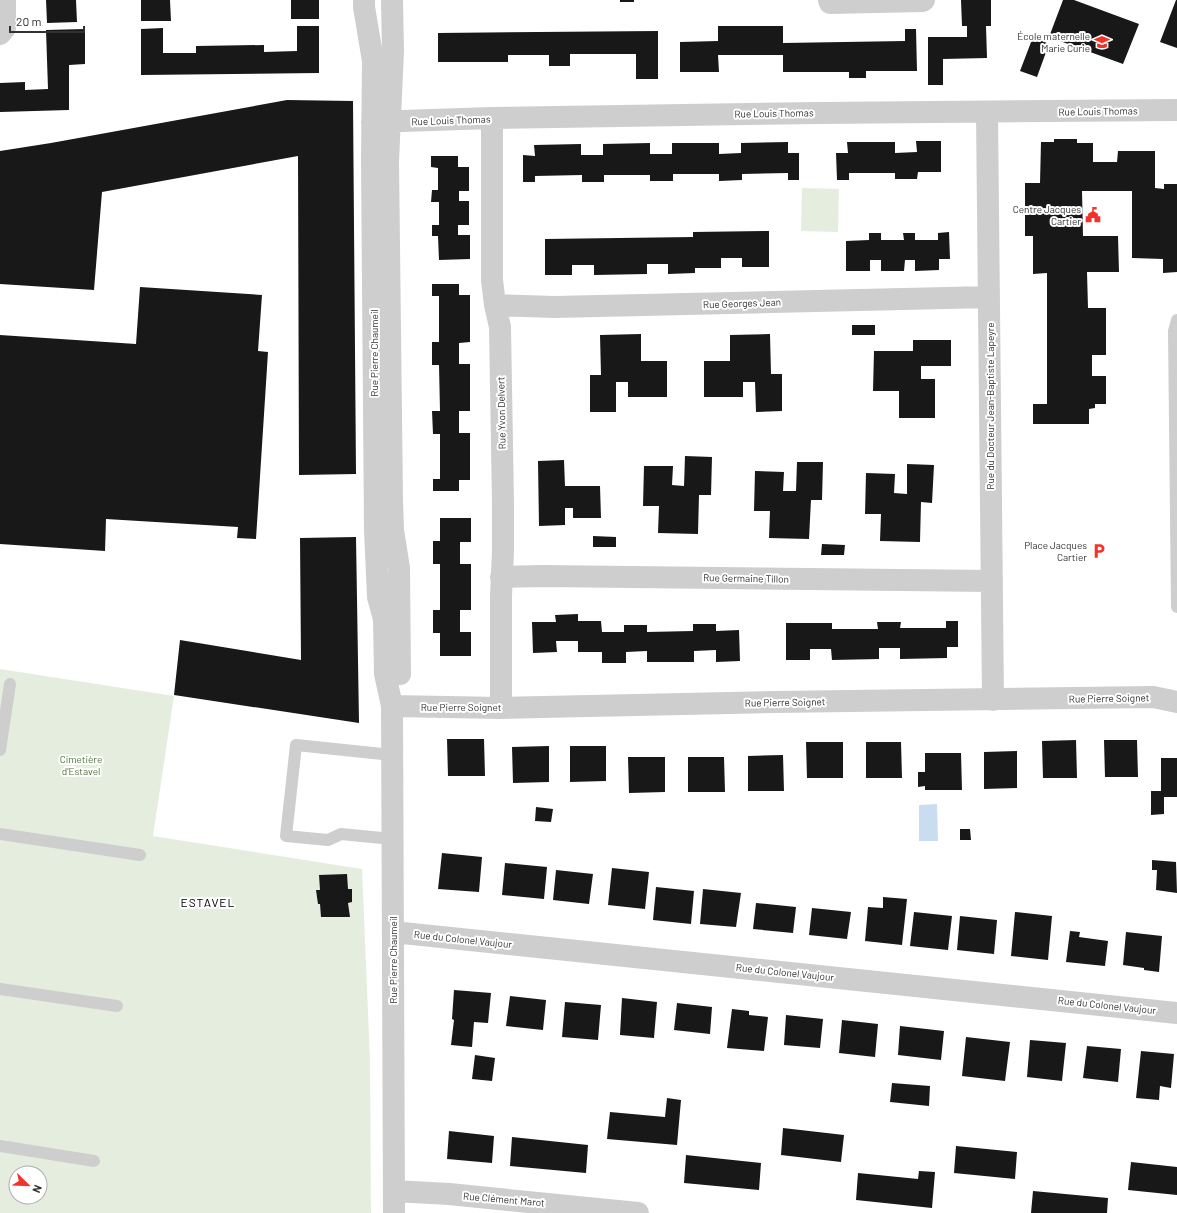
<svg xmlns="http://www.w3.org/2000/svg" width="1177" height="1213" viewBox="0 0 1177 1213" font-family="Barlow,sans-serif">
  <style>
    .green { fill: #e5eede; fill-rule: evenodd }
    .water { fill: #cadcef }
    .building { fill: #181818 }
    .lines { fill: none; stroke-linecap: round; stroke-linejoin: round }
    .lane { stroke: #cecece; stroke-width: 12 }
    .street { stroke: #cecece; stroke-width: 22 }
    .labels { text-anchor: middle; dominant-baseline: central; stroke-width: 4; stroke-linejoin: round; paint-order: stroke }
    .poi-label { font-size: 10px; fill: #313131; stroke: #fff; text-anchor: end }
    .street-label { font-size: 10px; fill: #313131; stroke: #fff }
    .park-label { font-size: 10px; fill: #4d703a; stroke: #fff }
    .quarter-label { font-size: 12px; letter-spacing: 1px; fill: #000; stroke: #fff }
  </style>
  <rect width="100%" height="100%" fill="#fff"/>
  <path class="green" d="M802 188 839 189 838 232 801 231Z
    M0 669 174 696 153 836 362 869 370 1060 371 1213H0ZM16 1173H40V1197H16Z"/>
  <path class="water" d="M937 804 938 841H919V805Z"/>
  <path class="building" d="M46 0H76L77 22 47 23Z
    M141 0H170L171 21H141Z
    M291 0H319V19H291Z
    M620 0H634V2H620Z
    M961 0H991V26H986L987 58 943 59V85H928V37H967V26H962Z
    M1063 0H1074L1139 24 1123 64 1049 37Z
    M1176 0H1177V48L1160 42Z
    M297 26H319V73L141 75V29L163 28V53H196V46L264 45V52L297 51Z
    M718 26H783V43L905 41V29H916L917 71H866V78H849V72H783V55H718L719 72H680V42L718 41Z
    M85 29V64L69 65V110L0 112V83L25 82V90L48 89 46 30Z
    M658 31V79H636V54H570V66H549V55H508V62H438V33Z
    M1033 37 1049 44 1037 77 1020 71Z
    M287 100 353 101 356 474 299 475 298 156 102 192 94 290 0 284V151L51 143Z
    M1054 139H1077V143H1093V162H1117L1118 151H1155V188L1164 189V184H1177V272L1163 273V259L1132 258V191H1082L1083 236H1118L1119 272H1087L1088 308H1106V355H1092V376H1106V404H1095V408L1089 409V424H1033V404H1047V273L1033 274V236H1025V183H1040L1041 142H1054Z
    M916 141H941V172H918L917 179H895V173H849V180H837L836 153H848L847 142H895V153L917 152Z
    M788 142V153H799V180H788V173L742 174V180L719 181V174H673V181H650V175H604V182H582V175L535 176V182H523V155L535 156 534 145 581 144V155H603V144L650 143V154H672V143H719V154L741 153V143Z
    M431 156H458V167H469V191H459V201H469V225H458V235H470V259L439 260 438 236H432V225H439V202H431L432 190H438V168L431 167Z
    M769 231V267H742V258H721V268H695V273L668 274V264H647V274L594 275V265H572V275H545V239L693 237V232Z
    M949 232 950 259H939V270L915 271V260H905L904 271H881V260H870V271H846V241L869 240V233H881V240H904L903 233H915V240H938V233Z
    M432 284H459V295H470V342L459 343V364H470V411H459V433H470V480H459V491H433V479H440V434H433L432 411H440L439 365H432V342H439V296H432Z
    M140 287 262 295 258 351 268 352 256 539 237 538 238 527 106 519 105 551 0 544V335L136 344Z
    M852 325H875V335H852Z
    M641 334V361H667V397H628V382H616V412H590V375H601L600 335Z
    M770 334 771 374H782V411L756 412 755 382H743V397H704V361H730V335Z
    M913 340H951V366H921V379H935V418H899V391H873L874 351H913Z
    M685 456 712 457 711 495H699L698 534 658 533 659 506H643L644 466H673L672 485 684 486Z
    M564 460 565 486H600L601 518H573V508H565V525L539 526 538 461Z
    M797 462H823L822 500H811L809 539 769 538 770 511H754L755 471 784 472 783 491H796Z
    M907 464 934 465 932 503 921 502 920 542 880 541 881 514H865L866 473 895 474 894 493 907 494Z
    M440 518H471V542H460V564H471V610H460V632H471V656H440V633H433V610H440V564H433V541H440Z
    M593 536 616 537V547H593Z
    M356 537 359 723 174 695 180 640 301 660 300 538Z
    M822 544 845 545 844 555H821Z
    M578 614V621H601L602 632H624V625H647V632L693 631V624H716V631L739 630 740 661 716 662V650L694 651V662H647V651L626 652V663H602V652H578V641H556L557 652 533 653 532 622H556L555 615Z
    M946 621H958V647H947V658L900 659V648H879V659L832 660 831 649H810V660H786V623H832V629H878L877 622H901L900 628H946Z
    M447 739H484L485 776H448Z
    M1076 740 1077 778H1043L1042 741Z
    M1104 740H1137L1138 777H1105Z
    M806 742H843V778H807Z
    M866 742H901L902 778H866Z
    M549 746V782L513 783 512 747Z
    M570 746H606V781L570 782Z
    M1017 751V788L984 789V752Z
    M925 753H961L962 790H925V786L918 787V772H925Z
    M783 755 784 791H748V756Z
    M628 757H665V792L629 793Z
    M688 757H724L725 792H688Z
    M1161 758H1177V797H1164V814L1151 815V791H1161Z
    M536 807 553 809 551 822 535 821Z
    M960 829H970L971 840H960Z
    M442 853 482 857 479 892 438 889Z
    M1152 860 1176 862 1177 893 1156 890 1157 870H1152Z
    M505 863 547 867 544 899 502 895Z
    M612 868 649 872 645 909 608 905Z
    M556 870 593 874 589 904 553 900Z
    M347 874 348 889H352V902L348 903 350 917H321L320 904H318L316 890H320L319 875Z
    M656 887 694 891 691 924 653 920Z
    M703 889 741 893 736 927 700 924Z
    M883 897 907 899 902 945 865 941 868 907 883 908Z
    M756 903 796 907 793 933 753 929Z
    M812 908 851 912 847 939 809 935Z
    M914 912 952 916 948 950 910 946Z
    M1015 912 1052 916 1048 960 1011 956Z
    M960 916 997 920 994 954 957 950Z
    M1070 931 1080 932 1079 937 1108 941 1105 966 1066 962Z
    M1126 932 1162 936 1159 972 1144 970V968L1123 965Z
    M454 990 491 993 488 1023 474 1022 472 1047 451 1045 454 1020 452 1019Z
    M510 996 546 1000 543 1030 506 1026Z
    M622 998 657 1002 654 1038 620 1035Z
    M565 1002 601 1005 598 1040 562 1037Z
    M677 1003 712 1007 710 1034 674 1030Z
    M732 1009 749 1011V1015L768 1017 764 1051 727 1048Z
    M786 1015 823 1019 820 1048 784 1045Z
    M842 1020 878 1024 875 1057 839 1053Z
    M900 1026 944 1031 941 1060 898 1055Z
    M966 1037 1010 1042 1005 1081 962 1076Z
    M1030 1040 1066 1043 1062 1081 1027 1077Z
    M1087 1046 1121 1049 1118 1082 1083 1078Z
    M1141 1051 1174 1054 1171 1088 1160 1086 1159 1100 1136 1098Z
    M475 1055 495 1058 492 1081 472 1079Z
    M892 1083 930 1086 929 1106 890 1102Z
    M667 1098 681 1100 677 1145 607 1139 610 1112 665 1117Z
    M783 1128 844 1135 841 1162 781 1155Z
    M449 1131 494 1136 492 1163 447 1159Z
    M512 1137 588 1145 586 1173 510 1166Z
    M956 1146 1017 1152 1015 1179 954 1173Z
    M686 1155 761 1163 759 1190 684 1183Z
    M1131 1162 1177 1167V1195L1128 1190Z
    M919 1171 935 1172 932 1208 856 1200 858 1173 918 1179Z
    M1033 1191 1108 1198 1107 1213H1031Z"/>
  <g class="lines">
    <path class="lane" d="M1177 320 1174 331 1177 607
      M0 750 10 684
      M392 755 296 745 286 836 328 840 341 834 392 839
      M0 834 140 855
      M0 989 117 1006
      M0 1146 94 1161"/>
    <path class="street" d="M364 0V7L373 61 372 160 375 530 378 597 384 619 385 674 392 706 394 1213
      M392 0 393 51 388 161 392 500 393 530 399 568 400 674
      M829 0 830 3 923 1 924 0
      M0 34 5 28V0
      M987 112 993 700
      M492 118V280L495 305 500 327 503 504V551L501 596V708
      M372 122 492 118 819 113 1177 110
      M495 305 554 307 989 297
      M501 577 543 576 992 581
      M392 706 501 708 775 702 1153 697 1177 702
      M393 932 1177 1013
      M394 1191 449 1194 638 1213"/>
  </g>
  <defs>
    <symbol id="school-bare" viewBox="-9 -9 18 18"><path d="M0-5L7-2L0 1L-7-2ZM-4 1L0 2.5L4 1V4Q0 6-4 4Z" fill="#f1332a" stroke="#fff" stroke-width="2.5" paint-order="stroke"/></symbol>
    <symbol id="civic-bare" viewBox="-9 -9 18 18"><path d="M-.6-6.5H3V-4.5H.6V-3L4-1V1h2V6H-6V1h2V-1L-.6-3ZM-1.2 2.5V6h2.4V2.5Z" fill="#f1332a" stroke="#fff" stroke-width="2.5" paint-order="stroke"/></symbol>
    <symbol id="parking-bare" viewBox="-9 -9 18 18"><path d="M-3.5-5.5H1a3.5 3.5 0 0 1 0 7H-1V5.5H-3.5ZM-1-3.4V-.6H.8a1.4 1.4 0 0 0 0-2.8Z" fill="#f1332a" stroke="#fff" stroke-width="2.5" paint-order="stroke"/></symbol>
  </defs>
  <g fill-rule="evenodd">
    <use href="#school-bare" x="1091" y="31" width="22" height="22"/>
    <use href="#civic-bare" x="1082" y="204" width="22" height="22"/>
    <use href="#parking-bare" x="1088" y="540" width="22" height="22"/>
  </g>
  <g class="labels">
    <g class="poi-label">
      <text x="1090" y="36">École maternelle<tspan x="1090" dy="12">Marie Curie</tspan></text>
      <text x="1081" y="209">Centre Jacques<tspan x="1081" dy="12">Cartier</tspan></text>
      <text x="1087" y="545">Place Jacques<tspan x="1087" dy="12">Cartier</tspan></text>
    </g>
    <g class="street-label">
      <text transform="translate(1098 111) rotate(-1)">Rue Louis Thomas</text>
      <text transform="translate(774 113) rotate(-1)">Rue Louis Thomas</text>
      <text transform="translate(451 120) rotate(-2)">Rue Louis Thomas</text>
      <text transform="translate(742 303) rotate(-2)">Rue Georges Jean</text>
      <text transform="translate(374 353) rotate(-90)">Rue Pierre Chaumeil</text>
      <text transform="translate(990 406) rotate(-90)">Rue du Docteur Jean-Baptiste Lapeyre</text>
      <text transform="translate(501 413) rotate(-91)">Rue Yvon Delvert</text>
      <text transform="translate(746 578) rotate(1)">Rue Germaine Tillon</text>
      <text transform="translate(1109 698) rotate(-1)">Rue Pierre Soignet</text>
      <text transform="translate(785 702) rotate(-1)">Rue Pierre Soignet</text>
      <text x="461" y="707">Rue Pierre Soignet</text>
      <text transform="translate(463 939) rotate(6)">Rue du Colonel Vaujour</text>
      <text transform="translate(393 960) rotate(-90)">Rue Pierre Chaumeil</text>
      <text transform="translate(785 972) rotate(6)">Rue du Colonel Vaujour</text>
      <text transform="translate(1107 1005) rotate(6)">Rue du Colonel Vaujour</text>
      <text transform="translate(504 1199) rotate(5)">Rue Clément Marot</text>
    </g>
    <g class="park-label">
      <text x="81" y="759">Cimetière<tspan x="81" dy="12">d'Estavel</tspan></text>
    </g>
    <g class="quarter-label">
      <text x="208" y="902">ESTAVEL</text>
    </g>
  </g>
  <g transform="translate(28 1185) rotate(113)"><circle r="19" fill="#ffffff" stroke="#adadad"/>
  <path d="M0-3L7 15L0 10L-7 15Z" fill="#f1332a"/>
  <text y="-6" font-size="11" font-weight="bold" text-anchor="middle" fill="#313131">N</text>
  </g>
  <path d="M10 26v6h74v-6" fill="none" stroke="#313131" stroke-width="2"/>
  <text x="16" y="26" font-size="12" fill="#313131" stroke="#ffffff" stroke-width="3" paint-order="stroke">20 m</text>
</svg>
